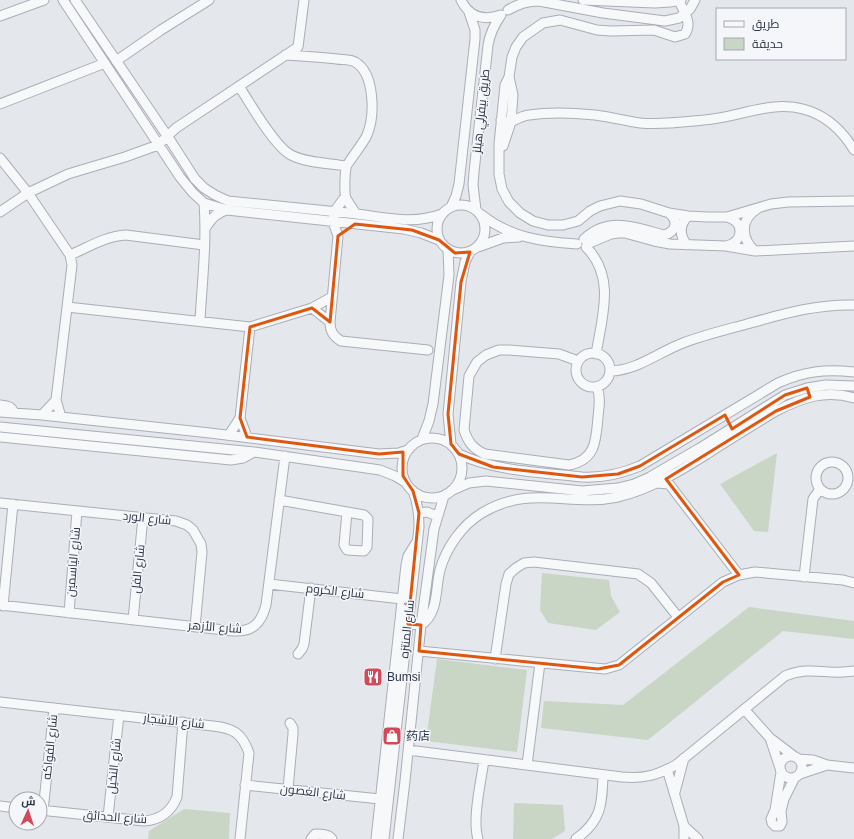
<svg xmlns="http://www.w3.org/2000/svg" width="854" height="839" viewBox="0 0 854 839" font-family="Helvetica,Cairo,'Noto Sans SC',sans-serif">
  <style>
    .green { fill: #c9d6c5 }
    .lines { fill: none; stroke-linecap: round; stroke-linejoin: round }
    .minor-casing { stroke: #a9aeb7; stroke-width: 11 }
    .minor { stroke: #f7f8fa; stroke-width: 9 }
    .marked { fill: none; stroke: #df570f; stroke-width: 3; stroke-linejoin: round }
    .labels { text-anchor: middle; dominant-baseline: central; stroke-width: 3; stroke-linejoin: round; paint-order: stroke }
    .street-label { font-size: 12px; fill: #2b3445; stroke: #f4f6f9 }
    .poi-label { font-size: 12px; fill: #2b3445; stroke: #f4f6f9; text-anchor: start }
  </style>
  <rect width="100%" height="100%" fill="#e4e7ec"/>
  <path class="green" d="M777 453 768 532 754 531 720 484Z
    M542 573 609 580 611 596 620 612 596 630 548 623 540 610Z
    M749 607 854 621V639L783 631 648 740 541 728 544 701 623 705Z
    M437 659 527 670 517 752 426 741Z
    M514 803 563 805 565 831 552 839H513Z
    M184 809 230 813 229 839H148L149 831Z"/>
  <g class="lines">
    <defs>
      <path id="minor" d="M63 0 180 177 193 193 204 203 227 210 404 229 421 233 439 240
        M75 0 168 137 195 179 204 188 215 195 228 201C268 205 308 209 348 213 381 216 410 226 442 214
        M461 0C469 17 484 21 501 15
        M583 0 655 3 670 2 681 0
        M679 0C683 12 693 22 685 34L675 37 654 30 611 31 597 30 560 20 543 23 523 37 516 47 512 57 509 77 505 85 499 144V174L502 189 509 202 520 213 533 221 548 225H563L578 221 590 211 600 206 620 201 641 204 669 213 688 216 707 217H727L771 204 788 202 854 201
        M508 10C518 4 527 1 539 1L603 13 665 21 679 18 684 14 690 9 695 0
        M0 16 44 0
        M285 55C302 56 319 57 337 59 342 60 350 59 355 62 375 73 375 116 367 135 364 143 346 164 346 168 345 174 344 193 346 198 349 204 353 209 356 214
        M116 61 161 30 209 0
        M239 86C249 102 275 147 291 155 307 163 328 163 346 166
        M0 104 105 63
        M501 120 509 123C515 120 521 116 529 115 548 112 576 113 595 115 611 117 625 121 640 123 662 125 683 122 704 120 737 118 770 100 803 109 826 115 842 130 854 150
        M503 146 511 122 513 95 509 77
        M0 158 28 193 70 255 72 265 56 400 61 417
        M345 197 334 212 333 222 338 236 330 322C330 331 333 336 341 341L428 350
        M437 229a24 24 0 1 1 48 0a24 24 0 1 1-48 0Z
        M451 207 456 196 459 184 475 39V30L469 12
        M476 210 473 185 474 172 488 45C490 33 494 25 501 15
        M0 212 28 193 68 174 125 157 158 145 176 128 298 47 304 0
        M482 215C509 237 542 242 577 244
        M206 227C212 218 216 213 227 210L228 209
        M584 239C609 216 634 227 664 235 676 232 679 221 669 213
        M587 244 611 234 618 233H625L654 241 670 244 726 246 755 251 854 246
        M687 245C679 235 679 225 688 216
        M726 246C744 242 745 222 727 217
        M478 247 503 238 519 237
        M586 247C616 277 602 317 596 354
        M755 251C741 239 740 219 757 209
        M70 255C89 247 106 236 126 235L204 245
        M67 307 250 327 312 308 332 297
        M312 308 330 322
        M200 321C202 282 207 242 204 203
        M576 370a17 17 0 1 1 34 0a17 17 0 1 1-34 0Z
        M578 361 559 354 509 350H499L486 355 477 362 469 376 464 430C468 442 473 449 485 454L569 465C596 460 596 440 598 417 599 407 601 397 597 387
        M610 371C636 371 659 352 683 343 704 335 725 330 747 324 783 314 816 304 854 305
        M0 405C7 406 12 406 14 413
        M0 412 42 415 210 433 379 454 399 453 408 450
        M42 415 56 400
        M0 427 254 452 380 470 395 476 405 482
        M229 435 240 418
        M0 437 231 460 243 458 254 452
        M247 437 240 418 250 327
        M402 468a30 30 0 1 1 60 0a30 30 0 1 1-60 0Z
        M422 439 429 421 433 404 449 275 448 249
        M451 444 448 414 461 282 465 262 470 252
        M459 454C497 472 541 472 582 477 603 478 621 474 640 466L778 383C805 371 825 369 854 372
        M816 478a16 16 0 1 1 32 0a16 16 0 1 1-32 0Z
        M657 483 669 484 739 575
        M453 490 469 483 486 481 582 491 618 488 634 484 650 477 700 448 785 395 807 388 826 385 854 386
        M279 500 347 512 344 545 347 550 364 551 367 547 368 519 364 515 347 512
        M0 503 176 521 187 525 193 530 201 544 202 552 195 627
        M419 513 427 512 437 516
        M804 577 813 499 820 489
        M269 584 402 599
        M0 605 233 631C252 632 261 624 266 605L285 456
        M3 606 13 504
        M69 613 77 511
        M133 620 143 517
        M408 624 421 625C439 613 435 589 440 570 446 548 462 525 482 513 530 484 569 507 618 497 651 489 678 472 707 454 730 439 753 425 776 411 802 398 825 389 854 398
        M419 651 605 669 619 665 723 582 739 575 755 572 843 580 854 583
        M298 654 302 649 304 644 311 588
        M495 659 506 584 509 574 516 568 524 563 534 562 638 574 651 583 678 617
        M0 702 213 726C233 728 242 733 249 753L240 839
        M744 709 770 738 795 757
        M770 738 780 768
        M408 750 622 777C645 779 657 775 676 765L785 676C811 665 829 676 854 671
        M780 767a11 11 0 1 1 22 0a11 11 0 1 1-22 0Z
        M798 759 813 760 827 765 854 768
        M527 765 540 663
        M667 769 684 826V839
        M781 772 775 810 771 819 772 823 775 826H780L782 822 781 811 784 799 795 777
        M800 774 827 765
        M245 785 380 799
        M288 789 293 734V728L290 723
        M675 792 684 758
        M0 806 16 808
        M40 810 144 821C160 820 171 812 177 797L183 722
        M43 811 54 708
        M108 817 119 715
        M684 826 698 839
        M311 839 315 834C321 834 329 834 332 839
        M376 839 406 565 408 556 416 543
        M384 839 419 527C419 514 418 503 413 491
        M398 839 405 781 421 625 434 529 444 496
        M478 839C472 819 481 782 484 760
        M576 839C602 820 602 804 603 775"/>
    </defs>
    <use href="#minor" class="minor-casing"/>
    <use href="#minor" class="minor"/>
  </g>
  <path class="marked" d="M355 224 412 230 439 240 455 253 470 252 461 282 448 414 451 444 459 454 493 467 582 477 618 474 640 466 725 415 732 429 785 395 807 388 810 397 776 411 666 479 739 575 723 582 619 665 598 669 419 651 421 625 408 624 419 513 413 491 403 476V452L379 454 247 437 240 418 250 327 312 308 330 322 338 236Z"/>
  <defs>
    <symbol id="restaurant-square" viewBox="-11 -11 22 22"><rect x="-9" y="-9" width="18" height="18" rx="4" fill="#d1495b" stroke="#f4f6f9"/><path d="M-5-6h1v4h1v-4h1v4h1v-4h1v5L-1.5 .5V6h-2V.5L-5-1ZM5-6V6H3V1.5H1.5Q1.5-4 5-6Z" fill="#fff"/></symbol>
    <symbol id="shop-square" viewBox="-11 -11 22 22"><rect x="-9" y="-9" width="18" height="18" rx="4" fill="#d1495b" stroke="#f4f6f9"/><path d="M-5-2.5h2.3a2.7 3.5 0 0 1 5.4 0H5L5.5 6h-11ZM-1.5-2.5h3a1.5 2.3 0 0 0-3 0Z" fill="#fff"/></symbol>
  </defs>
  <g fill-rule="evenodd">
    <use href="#restaurant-square" x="362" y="666" width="22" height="22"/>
    <use href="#shop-square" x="381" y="725" width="22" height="22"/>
  </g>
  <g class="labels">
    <g class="street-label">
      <text transform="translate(481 111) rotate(-84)">طريق بيفرلي هيلز</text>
      <text transform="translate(147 518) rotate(6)">شارع الورد</text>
      <text transform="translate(73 562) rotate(-85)">شارع الياسمين</text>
      <text transform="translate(138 569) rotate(-84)">شارع الفل</text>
      <text transform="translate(335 591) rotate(6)">شارع الكروم</text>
      <text transform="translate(215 627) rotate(4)">شارع الأزهر</text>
      <text transform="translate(407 629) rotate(-84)">شارع المنتزه</text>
      <text transform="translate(174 721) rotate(6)">شارع الأشجار</text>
      <text transform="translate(50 747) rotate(-84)">شارع الفواكه</text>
      <text transform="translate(114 766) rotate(-84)">شارع النخيل</text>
      <text transform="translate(313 792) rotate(6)">شارع الغصون</text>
      <text transform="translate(115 817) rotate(4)">شارع الحدائق</text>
    </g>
    <g class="poi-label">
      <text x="387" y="677">Bumsi</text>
      <text x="406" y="736">药店</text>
    </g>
  </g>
  <rect x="716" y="8" width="130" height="52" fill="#f4f6f9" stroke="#a4a8b1"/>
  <rect x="724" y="21" width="20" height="6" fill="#f7f8fa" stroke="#a4a8b1"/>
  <text x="752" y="28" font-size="12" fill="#2b3445">طريق</text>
  <rect x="724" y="38" width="20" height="12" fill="#c9d6c5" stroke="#a4a8b1"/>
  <text x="752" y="48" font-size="12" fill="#2b3445">حديقة</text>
  <g transform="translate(28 811) rotate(3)"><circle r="19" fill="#f4f6f9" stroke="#a4a8b1"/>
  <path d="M0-3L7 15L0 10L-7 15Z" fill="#d1495b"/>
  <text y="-6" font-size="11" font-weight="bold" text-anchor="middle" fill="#2b3445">ش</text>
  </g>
</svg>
